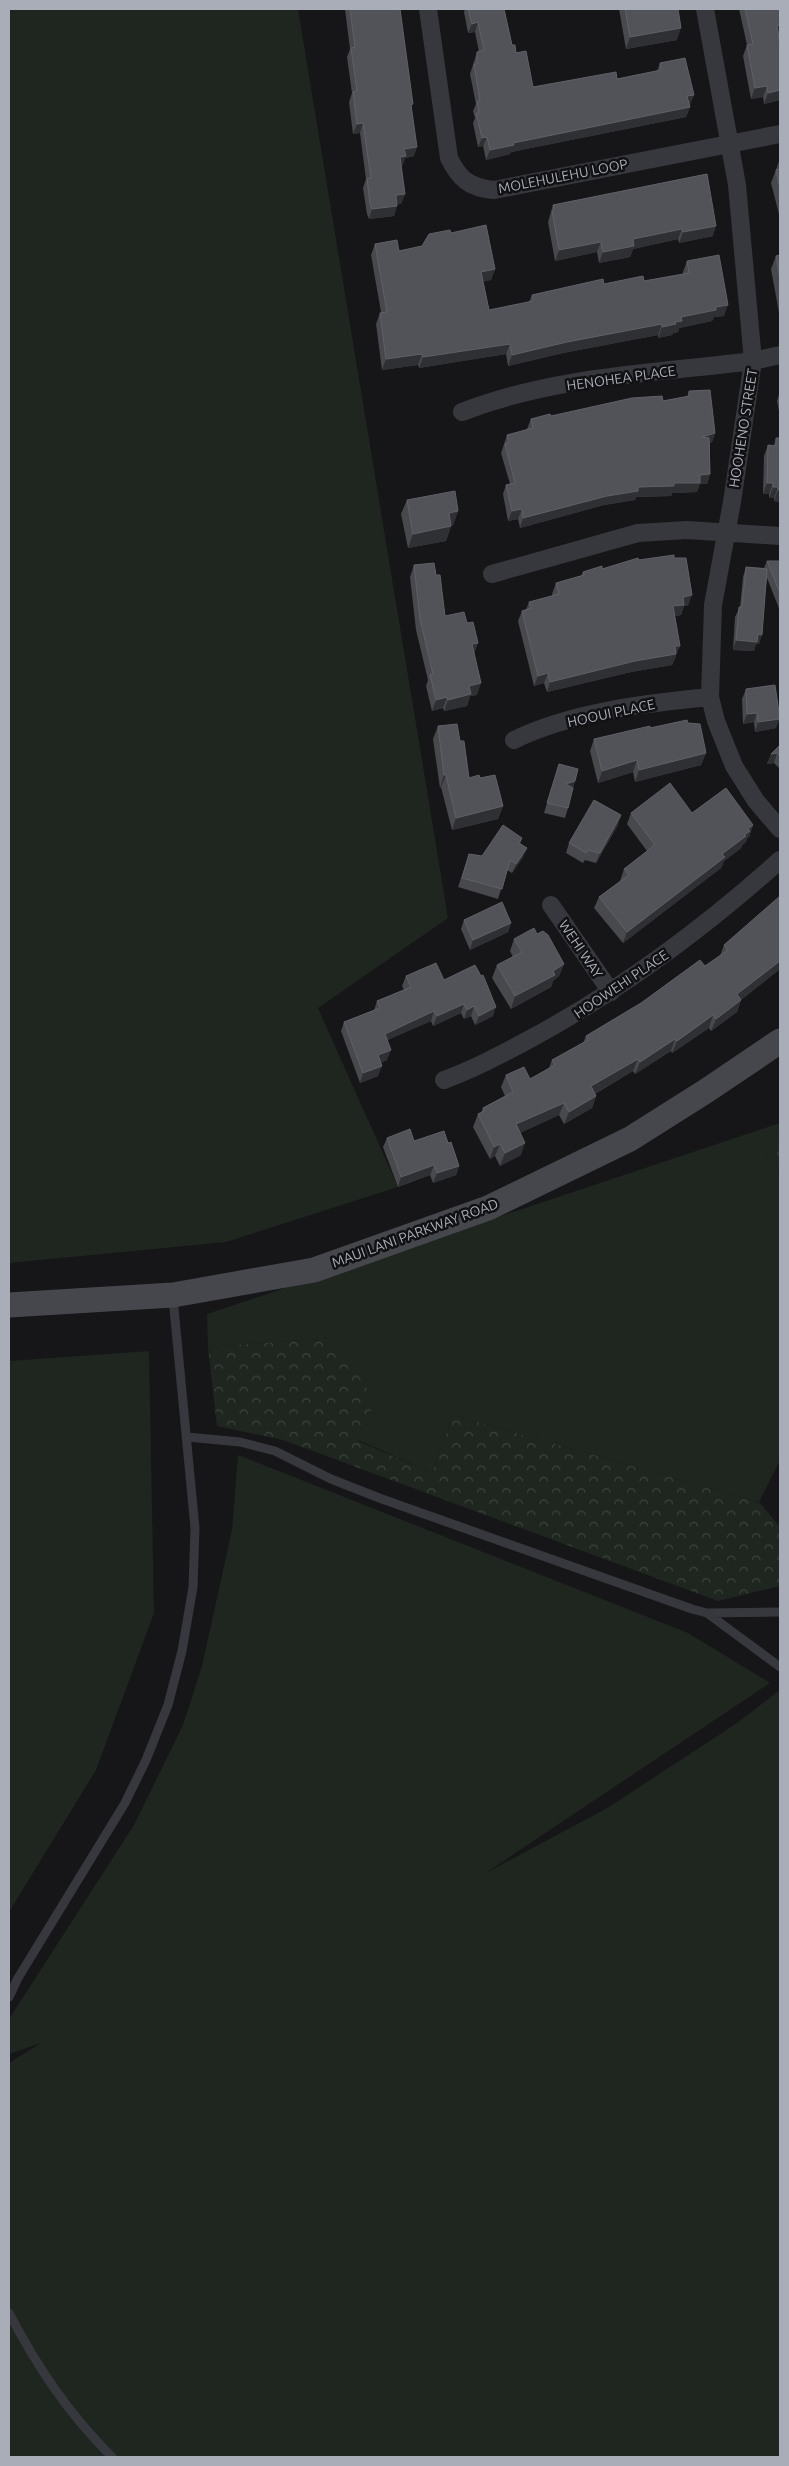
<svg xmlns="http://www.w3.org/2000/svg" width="789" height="2466" viewBox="0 0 789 2466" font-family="Ubuntu,sans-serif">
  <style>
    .green { fill: #1e261f }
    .forest { fill: url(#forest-crowns) }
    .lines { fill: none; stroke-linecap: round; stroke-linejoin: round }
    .lane { stroke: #37383d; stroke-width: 9 }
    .street { stroke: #37383d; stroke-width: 18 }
    .secondary { stroke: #45474d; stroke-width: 25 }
    .wall { fill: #47494d }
    .shaded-wall { fill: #2f3033 }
    .building { fill: #525359; stroke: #5f6168 }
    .labels { text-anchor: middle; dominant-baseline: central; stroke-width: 5; stroke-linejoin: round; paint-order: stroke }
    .street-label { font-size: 14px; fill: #a8adb8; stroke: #111113 }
  </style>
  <defs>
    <pattern id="forest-crowns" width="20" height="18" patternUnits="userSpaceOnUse" patternTransform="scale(1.25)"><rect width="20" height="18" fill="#1e261f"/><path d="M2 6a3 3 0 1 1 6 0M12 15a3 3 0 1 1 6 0" fill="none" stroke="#3c433d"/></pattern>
  </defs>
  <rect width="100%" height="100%" fill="#161618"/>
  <path class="green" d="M9 9H298L448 918 318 1008 398 1187 226 1242 9 1263Z
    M780 1123V1128L767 1156 780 1170V1460L759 1502 453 1415 432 1473 358 1440 334 1338 208 1347 207 1314Z
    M149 1351 154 1613 96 1770 9 1912V1361Z
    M238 1455 688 1633 770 1683 484 1874 609 1807 737 1723 780 1690V2457H9V2063L41 2043 9 2054V2019L134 1825 183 1725 202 1666 232 1530Z"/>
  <path class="forest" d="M780 1128V1170L767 1156Z
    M334 1338 375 1401 358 1441 432 1473 453 1415 759 1502 780 1527V1586L718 1601 283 1440 217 1426 208 1347Z"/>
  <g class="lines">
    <path class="lane" d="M187 1437 240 1442 275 1451 331 1479 382 1499 692 1609 707 1613 780 1612
      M707 1613 780 1667
      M9 1997 18 1978 125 1803 146 1760 168 1705 182 1651 193 1587 195 1528 173 1298
      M9 2313C38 2368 68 2413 112 2457"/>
    <path class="street" d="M428 9 449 158C459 179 470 188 494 190L780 134
      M705 9 737 185 753 361 732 502 713 605 710 697 716 721 734 766 756 801 780 829
      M462 412C555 376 656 373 753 361L780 355
      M492 574 638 533 687 530 780 536
      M514 740C571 712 647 703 710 697
      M551 905 611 992
      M444 1080C474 1069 502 1054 530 1039 621 990 703 929 780 860"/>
    <path class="secondary" d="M9 1305 173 1295 314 1270 488 1208 630 1139 706 1091 780 1041"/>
  </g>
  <path class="wall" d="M345 9H400L411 109 414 156 405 158 402 166H401L405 194 401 204H397L394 216 369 219 367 214 363 188 366 179 360 133 353 134 349 102 352 93 347 57 350 49Z
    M465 9H504L512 45 533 87 617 79 657 71 660 63 694 95 690 104H689L690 107 686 117 511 152 510 154 486 160 483 146 478 147 473 123 475 118 473 111 476 104 470 74 477 52H479L475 32 468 33 464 12Z
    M619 9H678L677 40 626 49Z
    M739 9H780V35L779 36 780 44V100L764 104 763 97 751 99 743 56 747 45Z
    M780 159V218L771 183Z
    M707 174 713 236 679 243 678 239 633 249 630 257 599 263 597 252 555 261 548 222 553 205Z
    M451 233 495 269 491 280 483 281 489 310 529 302 532 295 604 284 644 281 683 274V272L687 261 724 316 714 317 712 321 679 328 678 332 673 333 672 335 658 338V335L563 353 508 366 506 354 419 368 418 365 382 370 376 324 380 313 381 312 371 255 375 244 399 251 422 246Z
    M780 255V318L771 269 776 256Z
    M689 391 715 433 712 442 710 443V474L707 484H700L697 492 672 493 671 496 636 497 635 500 604 505 520 528 518 519 508 521 503 494 506 485 510 484 501 453 507 435 527 429 531 419 687 397Z
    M780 391V416L777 401Z
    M776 438 780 502 774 501V498H769V494H763L764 456 768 445H774Z
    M407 500 458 511 453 525 451 526 446 541 408 548 401 514Z
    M674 558 688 606H684L681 615 674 616 676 656 672 665 631 672 547 692 544 683 534 686 518 621 522 611 526 610 529 602 553 596 552 594 556 583 581 576 583 572 602 569 639 560Z
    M767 561H780V611L767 578 759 644H756L754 651 733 650 735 617 740 607 743 577 746 567 764 568Z
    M414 565 436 575 445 616 467 623 478 643 474 653 477 695 470 696 467 706 444 711 443 708 432 711 426 686 428 680 416 630 410 577Z
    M746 689 776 728 755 732 754 722 743 724 742 699Z
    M688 723 706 753 701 765 635 782 633 772 598 783 590 751 594 739 650 728Z
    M438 726 460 741 469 778H480L503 806 498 819 452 830 441 787 440 788 433 739Z
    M780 745V769L774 763 767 764 771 754Z
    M559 764 575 781 573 788 568 808 565 818 544 813Z
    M631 813H692L753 825 749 837 747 838 746 842 742 845 741 848 724 861 721 868 623 943 594 908 599 897 620 881 624 869 647 851 627 824Z
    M618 825 596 863 585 860 583 863 566 853 569 843Z
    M522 838 520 844 523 857 512 873 507 870 498 899 458 887 469 854 482 856Z
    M464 920 511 923 508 932 470 950 461 929Z
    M537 934 564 964 559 976 553 981 551 987 511 1009 492 978 497 965 513 957 510 951 514 939Z
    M724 945 780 969 741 1000 737 1012 711 1031 709 1028 672 1053 671 1051 635 1074 633 1071 595 1094 596 1096 592 1108 564 1124 559 1115 520 1133 521 1155 500 1166 495 1156 490 1159 473 1127 478 1114 481 1113 483 1108 505 1096 501 1087 506 1075 530 1079 549 1068 552 1060 583 1043 586 1036 705 966 720 956Z
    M406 976 444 980 493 1016 475 1025 471 1016 464 1019 461 1013 433 1026 431 1021 387 1040V1060L380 1063 378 1076 360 1083 341 1031 344 1022 374 1010 377 1001 404 990 402 986Z
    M387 1138 414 1141 448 1143 459 1166 456 1175 433 1183 430 1175 398 1187 383 1147Z"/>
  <path class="shaded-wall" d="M478 22 475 32 468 33 472 24Z
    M780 25V35L773 37 777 26Z
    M681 28 677 40 626 49 630 37Z
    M767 86 763 97 751 99 755 88Z
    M780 90V100L764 104 768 93Z
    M694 95 690 104 684 105 687 96Z
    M690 107 686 117 511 152 510 154 486 160 490 150 513 143Z
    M363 123 360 133 353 134 357 124Z
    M487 137 483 146 478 147 482 138Z
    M417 147 414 156 405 158 402 166 396 167 400 157 404 149Z
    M405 194 401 204 392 205 396 195Z
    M397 206 394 216 369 219 372 209Z
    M716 226 713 236 679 243 683 232Z
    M682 229 678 239 633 249 630 257 599 263 603 252 633 239Z
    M601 242 597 252 555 261 559 250Z
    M495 269 491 280 477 283 481 272Z
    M728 305 724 316 714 317 712 321 679 328 678 332 673 333 672 335 658 338 662 327 675 322 681 317 716 307Z
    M662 324 658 335 563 353 508 366 512 355 567 342Z
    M510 344 506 354 419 368 423 357Z
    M422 354 418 365 382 370 386 359Z
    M715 433 712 442 699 446 702 437Z
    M710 474 707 484H700L697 492 672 493 671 496 636 497 635 500 604 505 520 528 523 518 638 487 674 483 700 475Z
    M767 483H773L769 494H763Z
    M773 487H778L774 498H769Z
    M778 490H780V502L774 501Z
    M522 509 518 519 508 521 512 511Z
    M458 511 453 525 444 527 449 513Z
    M451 526 446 541 408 548 413 534Z
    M692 595 688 606H684L681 615 669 617 673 606 683 597Z
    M758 634 762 635 759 644H756L754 651 733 650 736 640Z
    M478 643 473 654 472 644Z
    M675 646H680L672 665 631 672 547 692 550 682Z
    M548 673 544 683 534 686 538 676Z
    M481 683 477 695 470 696 467 706 444 711 448 700 469 686Z
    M447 697 443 708 432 711 436 700Z
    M757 713 754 722 743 724 747 714Z
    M780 719 776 728 755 732 758 722Z
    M706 753 701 765 635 782 639 770Z
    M777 753 774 763 767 764 771 754Z
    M637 760 633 772 598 783 602 771Z
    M444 775H446L441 787 440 788Z
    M575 781 572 791 566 784Z
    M503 806 498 819 452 830 456 818Z
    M621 815 618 825 596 863 600 853Z
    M753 825 749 837 747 838 746 842 742 845 741 848 724 861 721 868 623 943 627 932 722 854 748 829Z
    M527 848 523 857 512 873 516 864Z
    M511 923 508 932 470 950 473 940Z
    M780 961V969L741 1000 737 1012 711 1031 716 1019 737 994Z
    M564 964 559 976 553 981 551 987 511 1009 515 996 553 971Z
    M464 1004 461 1013 433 1026 437 1016Z
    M474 1006 471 1016 464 1019 467 1010Z
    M496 1007 493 1016 475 1025 479 1016Z
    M434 1011 431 1021 381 1043 385 1034Z
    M713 1015 709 1028 672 1053 677 1041Z
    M675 1039 671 1051 635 1074 640 1062Z
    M391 1050 387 1060 374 1065 378 1055Z
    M638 1059 633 1071 586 1099 591 1086Z
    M382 1066 378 1076 360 1083 363 1073Z
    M596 1096 592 1108 564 1124 569 1112Z
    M564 1103 559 1115 511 1137 516 1124Z
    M525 1143 521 1155 500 1166 505 1153Z
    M500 1144 495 1156 490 1159 494 1147Z
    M434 1165 430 1175 398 1187 401 1177Z
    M459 1166 456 1175 433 1183 437 1173Z"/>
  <path class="building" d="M350 9H400L413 104 411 105 417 147 404 149 406 156 400 157 405 194 396 195 397 206 372 209 370 204 367 178H371L363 123 357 124 353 92 357 91 351 48 355 47Z
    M468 9H504L512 45H515L516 53 526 51 533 87 616 72 617 79 661 70 660 63 685 58 694 95 687 96 690 107 513 143 514 145 490 150 487 137 482 138 476 113H479L477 101H480L474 64H477V52L484 50 478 22 472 24Z
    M625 9H678L681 28 630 37Z
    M745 9H780V25L777 26 780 44V90L768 93 767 86 755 88 747 45 753 44Z
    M780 169V189L776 170Z
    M707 174 716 226 683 232 682 229 633 239 634 246 603 252 601 242 559 250 552 211 554 210 553 205Z
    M486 225 495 269 481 272 489 310 533 301 532 295 603 279 604 284 643 276 644 281 689 273 687 261 719 255 728 305 716 307V310L681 317 682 321 675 322 676 324 662 327V324L567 342 512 355 510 344 423 357 422 354 386 359 380 313 387 312 375 244 397 240 399 251 422 246 429 234 450 230 451 233Z
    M780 255V280L776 256Z
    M710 390 715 433 702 437 709 438 710 474 700 475V483H674V486L638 487V491L607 496 523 518 522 509 512 511 506 485 515 483 505 444 509 442 507 435 533 428 531 419 550 414 551 416 632 398 662 396 663 401 689 396V391Z
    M776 438H780V490H778V487H773V483H767L768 445 776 446Z
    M455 491 458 511 449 513 451 526 413 534 407 500Z
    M674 555V558H686L692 595 683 597 684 605 673 606 680 646H675L676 654 635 661 550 682 548 673 538 676 522 611 531 608 529 602 559 594 556 583 584 575 583 572 602 566V569L638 558 639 560Z
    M767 561H780V593Z
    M434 563 436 575H440L445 616 464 612 467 623 473 622 478 643 472 644 481 683 469 686 471 694 448 700 447 697 436 700 430 675 433 674 420 619 414 565Z
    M746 567 767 569 762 635 758 634 757 642 736 640 739 607H742Z
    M775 685 780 719 758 722 757 713 747 714 746 689Z
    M687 720 688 723 700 724 706 753 639 770 637 760 602 771 594 739 650 726V728Z
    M457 724 460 741H464L469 778 479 775 480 778 495 775 503 806 456 818 446 775H444L438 726Z
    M780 745V756L777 753 771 754Z
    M559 764 578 769 575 781 566 784 573 788 568 808 547 803Z
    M670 783 692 813 726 788 753 825 748 829 750 831 744 835 746 836 722 854 725 857 627 932 599 897 629 875 624 869 655 845 631 813Z
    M594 800 621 815 600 853 588 850 586 853 569 843Z
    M503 825 522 838 519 843 527 848 516 864 510 860 502 889 462 878 469 854 482 856Z
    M780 896V961L737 994 741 1000 716 1019 713 1015 677 1041 675 1039 640 1062 638 1059 591 1086 596 1096 569 1112 564 1103 516 1124 525 1143 505 1153 500 1144 494 1147 478 1114 484 1111 483 1108 513 1092 506 1075 524 1067 530 1079 555 1065 552 1060 588 1040 586 1036 641 1003 700 960 705 966 728 950 724 945Z
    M502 902 511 923 473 940 464 920Z
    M534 928 537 934 543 931 548 935 564 964 553 971 555 975 515 996 497 965 522 952 514 939Z
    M436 963 444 980 475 965 481 976 483 975 496 1007 479 1016 474 1006 467 1010 464 1004 437 1016 434 1011 385 1034 391 1050 378 1055 382 1066 363 1073 344 1022 380 1008 377 1001 411 987 406 976Z
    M410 1129 414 1141 444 1131 448 1143 451 1142 459 1166 437 1173 434 1165 401 1177 387 1138Z"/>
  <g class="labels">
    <g class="street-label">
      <text transform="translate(563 176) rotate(-11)">MOLEHULEHU LOOP</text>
      <text transform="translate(621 378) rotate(-8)">HENOHEA PLACE</text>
      <text transform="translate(743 428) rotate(-81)">HOOHENO STREET</text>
      <text transform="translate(611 713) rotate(-12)">HOOUI PLACE</text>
      <text transform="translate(581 949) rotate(56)">WEHI WAY</text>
      <text transform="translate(621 984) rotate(-34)">HOOWEHI PLACE</text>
      <text transform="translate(415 1233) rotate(-20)">MAUI LANI PARKWAY ROAD</text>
    </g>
  </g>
  <rect width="789" height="2466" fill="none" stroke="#a8adb8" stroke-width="20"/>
</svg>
